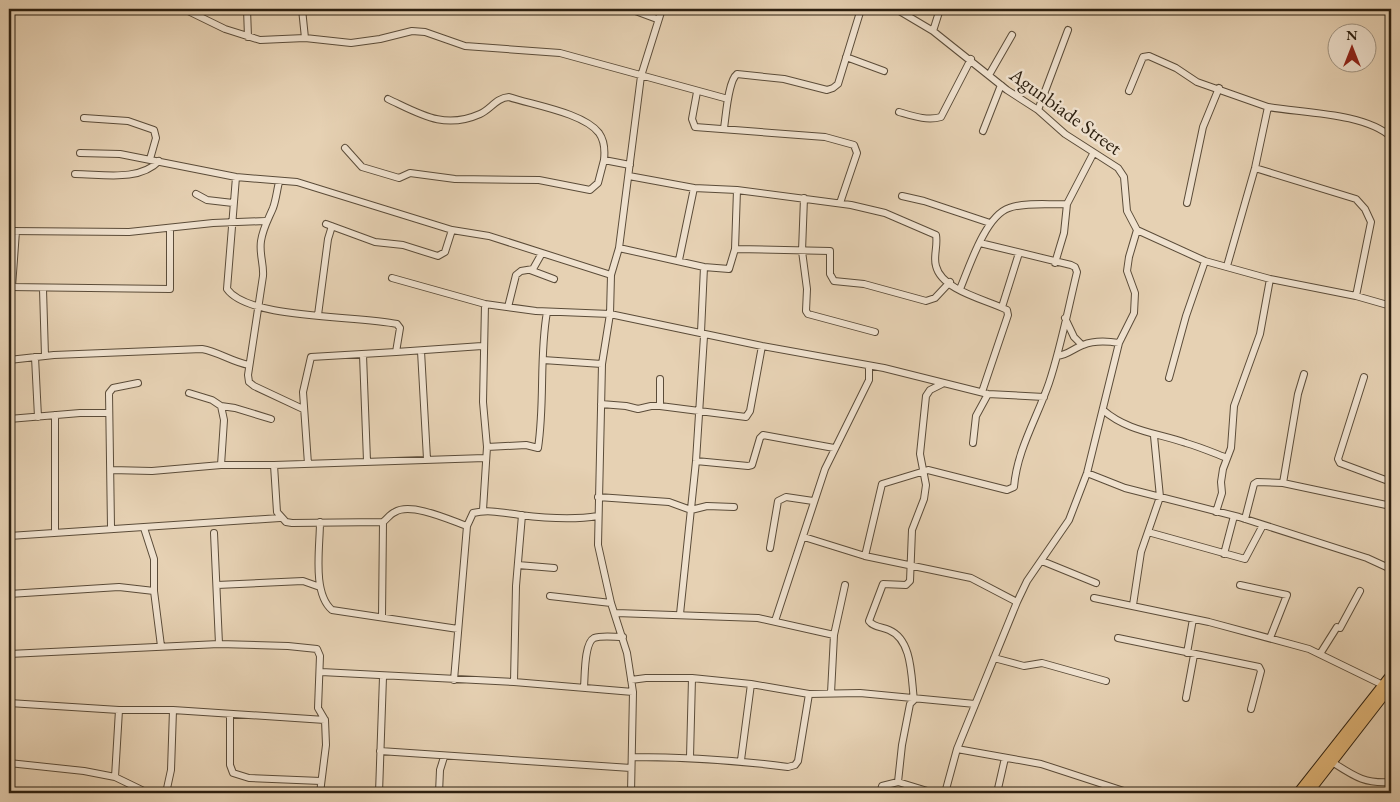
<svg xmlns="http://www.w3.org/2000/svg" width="1400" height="802" viewBox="0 0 1400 802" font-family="'EB Garamond',serif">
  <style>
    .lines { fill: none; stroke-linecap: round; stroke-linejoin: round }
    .minor-casing { stroke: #5b4c39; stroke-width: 8 }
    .highway-casing { stroke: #2d2010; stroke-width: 11 }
    .minor { stroke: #efe1ce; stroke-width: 6 }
    .highway { stroke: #e3b87a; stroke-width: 9 }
    .labels { text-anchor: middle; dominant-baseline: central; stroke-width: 5; stroke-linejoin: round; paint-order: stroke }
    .street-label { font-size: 20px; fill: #2d2010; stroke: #efe1ce }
  </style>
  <rect width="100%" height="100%" fill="#e6d1b3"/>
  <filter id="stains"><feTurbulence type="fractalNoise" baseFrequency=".004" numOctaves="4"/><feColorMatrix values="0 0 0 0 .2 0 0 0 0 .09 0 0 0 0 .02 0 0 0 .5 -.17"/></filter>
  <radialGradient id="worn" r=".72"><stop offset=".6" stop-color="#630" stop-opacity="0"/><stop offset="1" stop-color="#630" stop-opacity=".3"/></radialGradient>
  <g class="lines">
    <defs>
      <path id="minor" d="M184 9 225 29 260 40 305 38 351 43 380 39 412 31 425 32 465 46 560 53 728 99
        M247 9 248 37
        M302 9 305 38
        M630 9 657 19
        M896 9 933 31 1007 90 1038 110 1065 134 1118 168 1124 177 1127 211 1137 230 1205 261 1270 279 1356 296 1391 306
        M933 31 940 9
        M846 57 884 71
        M989 75 1012 35
        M1129 91 1143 57 1149 56 1176 68 1197 82 1268 107 1255 168 1227 266
        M697 92 692 119 695 127 825 137 854 145 857 153 840 203
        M388 99C420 114 444 130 480 114 491 109 496 98 509 97 533 105 584 113 599 133 604 140 605 151 604 160L630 165
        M1268 107C1303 113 1365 113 1391 137
        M1038 110 1068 30
        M899 112C913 116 927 121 941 117L971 59
        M84 118 128 121 154 130 156 138 150 159
        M724 128C726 116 728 81 737 74L784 79 827 90 833 88 838 84 861 9
        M983 131 1001 85
        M345 148 362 167 399 178 410 173 455 179 539 180 590 190 598 183 604 160
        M80 153 120 154 236 177 297 182 452 230 489 236 611 275
        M1255 168 1356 199 1365 209 1371 222 1356 296
        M75 174C102 174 139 182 159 161
        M629 176 694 188 737 190 851 205 885 213 936 235C938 246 933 257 936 266 942 291 988 300 1007 310L1008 315 982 392
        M236 177 227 289C249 320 358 315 397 324L400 328 396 352 482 346
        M279 182C277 190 276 200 273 208 268 220 263 228 261 241 259 254 264 264 263 276L248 375 249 382 254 386 303 409
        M196 194 207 200 233 203
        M902 196 924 201 990 223
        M804 198 802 251 807 289 806 311 808 314 875 332
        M1187 203 1203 127 1219 88
        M326 224 375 242 403 245 438 256 445 252 452 230
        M9 231 129 232 213 223 265 221
        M619 248 704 267 729 269 735 249 737 190
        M735 249 830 251V274L834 281 864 284 926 301 935 298 950 282
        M679 260 694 188
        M1055 263 1064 233 1067 204 1093 154
        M530 270 554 279
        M392 278 485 304 536 311 610 314 762 346 884 368 988 394 1044 397
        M9 287 170 289V229
        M12 287 16 231
        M43 289 45 356
        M960 289C969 268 985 216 1009 208 1025 202 1049 205 1067 204
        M508 307 516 275 521 271 533 269 542 253
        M1002 307 1019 253
        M318 315 328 239 332 226
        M1065 318 1074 337 1082 345
        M421 351 427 459
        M363 355 367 461
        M1057 356C1068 355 1074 348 1083 345 1095 340 1107 341 1119 343
        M35 357 38 417
        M9 360 54 355 202 349C219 352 232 362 249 365
        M543 360 602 364
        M1364 377 1338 459 1340 463 1391 482
        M1169 378 1186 316 1205 261
        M189 393 212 400 221 406 224 420 221 465
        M601 404 626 406 638 409 651 406H660L746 417 750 411 762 346
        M221 406 235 408 271 419
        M660 406V379
        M1103 410C1127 431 1157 433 1186 443 1200 447 1214 453 1227 458
        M55 415V532
        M9 419 80 413H108
        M973 443 976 416 988 394
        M487 447 526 445 538 448C545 402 539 357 547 312
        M696 461 748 466 752 465 760 438 763 435 834 448
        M308 464 303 392 311 357 396 352
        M274 465 277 512 286 522 292 523 383 522C387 519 390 514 395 512 411 502 450 520 467 526L473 513C489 509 504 513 520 515 544 518 574 520 598 516
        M111 470 152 471 221 465H274L485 458
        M1087 473 1125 488 1239 517 1367 558 1391 569
        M1389 481 1391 473
        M1283 483 1298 394 1304 374
        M598 497 669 502 691 510 707 506 734 507
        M483 510 487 447 483 402 485 304
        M1216 512 1222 493 1221 482 1223 469 1231 448 1234 406 1260 334 1270 279
        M1245 519 1254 484 1257 482 1283 483 1391 506
        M320 522C320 547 312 593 332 610L458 629
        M111 527 109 393 113 388 138 383
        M144 528 154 559V591L161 646
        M1148 532 1245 559 1263 525
        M9 536 280 518
        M804 537 865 556 971 578 1017 602
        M770 548 778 501 786 497 813 501
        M1224 554 1234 516
        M865 556 882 484 928 470 1007 490 1014 487C1017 450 1037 418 1049 383 1061 347 1068 309 1077 272L1075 267 1071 265 980 243
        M1042 561 1096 583
        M518 565 554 568
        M217 585 303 581 320 587
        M1240 585 1287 595 1270 638
        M9 594 119 587 154 591
        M550 596 611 603
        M1094 598 1209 622 1309 649 1383 685
        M1133 605 1141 552 1160 497 1154 436
        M616 613 758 618 834 635
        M680 614 696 461 704 336 701 332 704 267
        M382 616 383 522
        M775 621 825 469 869 380V367
        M1118 638 1259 667 1261 671 1251 709
        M219 644 288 646 317 649 320 656 318 708 325 720 326 745 320 793
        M1187 653 1193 619
        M9 654 219 644 214 533
        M1320 654 1337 627 1340 628 1360 591
        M994 658 1024 666 1042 663 1106 681
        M321 672 514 682 633 692
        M454 680 467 526
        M631 680 646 678H692L751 684 809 694 860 693 975 704
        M514 682 516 586 522 515
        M584 687C585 676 584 643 594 638 602 635 614 637 623 637
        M831 693 834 635 845 585
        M1186 698 1194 655
        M9 703 119 710H173
        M230 715V765L233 773 249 778 321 781
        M957 749 1041 764 1130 793
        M380 751 631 768
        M632 757C685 757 735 760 788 767L795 765 798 761 809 694
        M690 757 692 678
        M741 760 751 684
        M1332 762C1354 776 1364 784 1391 782
        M9 763 84 771 115 777 148 793
        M115 777 119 710
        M898 782 934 793
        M166 793 171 770 173 710 325 720
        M379 793 383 677
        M439 793 440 770 444 757
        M631 793 633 692 627 653 611 603 598 545 602 364 610 314 611 275 619 248 641 76 662 9
        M880 793 882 786 898 782 902 745 910 704 914 700C911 678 913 640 889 630 882 627 873 627 869 621L883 584 906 585 910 581 912 530 924 499 926 485 920 454 926 396 930 390 942 384
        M945 793 957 749 1017 602 1027 581 1069 520 1087 473 1119 343 1134 313 1135 293 1127 271 1129 257 1137 230
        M997 793 1005 758"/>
      <path id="highway" d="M1298 793 1391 675
        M1308 793 1391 686"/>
    </defs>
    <use href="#minor" class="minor-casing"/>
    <use href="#highway" class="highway-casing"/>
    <use href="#minor" class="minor"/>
    <use href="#highway" class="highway"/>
  </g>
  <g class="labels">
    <g class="street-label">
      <text transform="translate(1066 111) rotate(36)">Agunbiade Street</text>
    </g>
  </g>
  <rect width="1400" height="802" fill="none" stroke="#e6d1b3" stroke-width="30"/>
  <rect x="10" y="10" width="1380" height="782" fill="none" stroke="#2d2010" stroke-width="2.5"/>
  <rect x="15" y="15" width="1370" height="772" fill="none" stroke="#2d2010"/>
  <g transform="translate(1352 48)"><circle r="24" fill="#efe1ce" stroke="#a19482"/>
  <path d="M0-4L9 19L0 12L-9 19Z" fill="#8f2418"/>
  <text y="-8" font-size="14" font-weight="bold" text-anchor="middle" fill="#2d2010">N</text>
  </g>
  <rect width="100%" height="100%" filter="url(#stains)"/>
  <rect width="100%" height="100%" fill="url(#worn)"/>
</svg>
